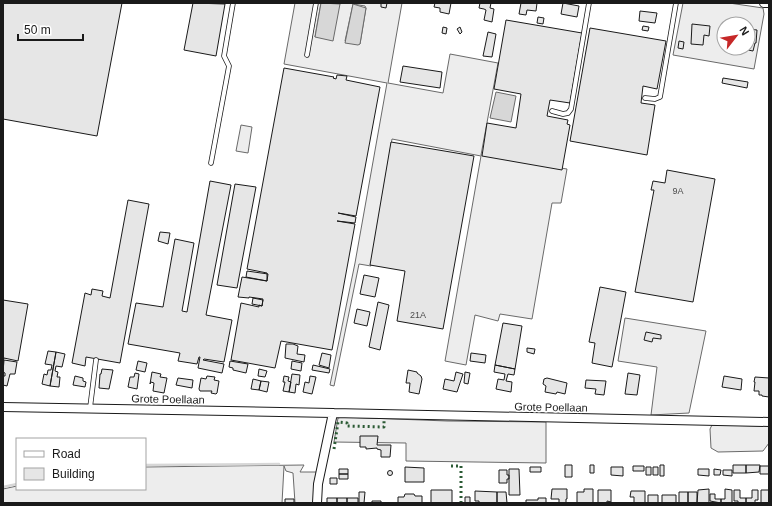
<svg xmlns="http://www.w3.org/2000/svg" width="772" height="506" viewBox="0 0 772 506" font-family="Helvetica,sans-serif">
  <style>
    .built { fill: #ededed; stroke: #6a6a6a; fill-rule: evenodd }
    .water { fill: #d7d7d7; stroke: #6a6a6a }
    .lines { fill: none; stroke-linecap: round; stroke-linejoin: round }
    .stream { stroke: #d7d7d7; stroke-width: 2.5 }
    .building { fill: #e6e6e6; stroke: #1a1a1a }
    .service-casing { stroke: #1a1a1a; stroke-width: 5.5 }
    .minor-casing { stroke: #1a1a1a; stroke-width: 10 }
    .service { stroke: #fff; stroke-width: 4 }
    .minor { stroke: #fff; stroke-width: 8 }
    .hedge { stroke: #2b5a34; stroke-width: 3; stroke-dasharray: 2 3; stroke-linecap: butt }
    .labels { text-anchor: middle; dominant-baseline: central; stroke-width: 3; stroke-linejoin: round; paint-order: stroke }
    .number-label { font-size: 9px; fill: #4d4d4d }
    .street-label { font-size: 11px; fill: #1a1a1a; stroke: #fff }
  </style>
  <rect width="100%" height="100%" fill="#fff"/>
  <path class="built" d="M295 3H321L315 37 340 4 333 3H402L388 83 443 93 450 54 498 63 481 155 567 169 561 203H552L532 319 500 314 498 321 475 315 466 365 445 361 481 156 392 139 371 266 359 264 334 386 330 385 355 263 387 83 284 64ZM353 4 365 6 366 8 360 44 345 41Z
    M683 3H729L763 8 764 14 754 69 673 55ZM724 24H748V48H724Z
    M241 125 252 127 248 153 236 151Z
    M625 318 706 331 689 413 651 415 657 367 618 361Z
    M342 417 447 421 546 422V463L406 461V443L334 442 338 418Z
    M712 425 769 426V443L763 451 718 452 711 448 710 429Z
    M304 465 300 472H318L313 503H295L293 473 286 471 284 466 282 503H3V489L17 486V489H145V467Z"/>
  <path class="water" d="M321 3 340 4 333 41 315 37Z
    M353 4 366 8 360 44 358 45 345 43Z
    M496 92 516 96 511 122 490 118Z"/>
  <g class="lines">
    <path class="stream" d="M145 465 279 464
      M3 487 17 484"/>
  </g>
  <path class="building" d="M3 3H122L97 136 3 119Z
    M193 3 225 4 216 56 184 50Z
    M381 3H387L386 8 381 7Z
    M435 3H451L449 14 440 12V8L434 7Z
    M480 3H491L490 8 494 9 492 22 484 20 486 10 484 9 479 8Z
    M521 3H537L536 11 527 10 526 15 519 14Z
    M563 3 579 6 577 17 561 14Z
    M640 11 657 13 655 23 639 21Z
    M538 17 544 18 543 24 537 23Z
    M506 20 582 33 570 103 550 100 547 116 568 120 567 124 570 125 562 170 482 156 487 123 516 128 521 94 494 89Z
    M692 24 710 26 709 36 704 35 703 45 691 44Z
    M643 26 649 27 648 31 642 30Z
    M443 27 447 28 446 34 442 33Z
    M460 27 462 32 460 34 457 29Z
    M590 28 666 41 657 89 643 86 641 103 655 105 647 155 570 141Z
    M748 29 757 30 756 43H755L753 51 743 49V48H748Z
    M488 32 496 34 492 57 483 56Z
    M679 41 684 42 683 49 678 48Z
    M403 66 442 72 440 88 400 82Z
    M284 68 334 77 333 78 336 79 337 75 347 76 346 80 380 87 356 216 338 213 356 217 355 223 337 221 355 224 332 350 281 341 275 368 231 360 241 303 259 307V305L262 306 263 299 249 297V298L238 297 242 277 267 281V273L247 269Z
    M723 78 748 82 747 88 722 83Z
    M391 142 474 156 443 329 397 321 405 271 370 265Z
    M667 170 715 179 693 302 635 292 654 190H651L653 181 665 183Z
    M210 181 231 185 206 315 232 320 224 362 204 359 203 360 224 364 222 373 198 368 200 357H199L197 364 178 361 180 353 128 344 136 303 163 307 175 239 194 243 182 311 187 312Z
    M235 184 256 187 237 288 217 285Z
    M128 200 149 204 120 363 86 357 85 366 72 363 85 293 91 295 92 289 103 291 102 296 110 298Z
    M160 232 170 233 168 244 158 241Z
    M247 271 268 274 267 281 246 277Z
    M364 275 379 278 375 297 360 294Z
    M600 287 626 292 612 367 592 363 595 343 589 342Z
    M253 298 263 300 262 306 252 304Z
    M3 300 28 304 18 361 4 358 3 361Z
    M378 302 389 305 380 350 369 347Z
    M357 309 370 312 367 326 354 323Z
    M503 323 522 326 515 369 495 365Z
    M646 332 661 335V339L653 338 652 342 644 340Z
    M286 344H293L298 346 297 354 305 355 304 362 285 358Z
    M527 348 535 349 534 354 527 352Z
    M48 351 56 352 50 386 42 384 44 374 47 375 48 370H51L52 365 45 364Z
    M56 352 65 354 62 367 56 366 55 371 58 372 57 377H60L59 387 50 386Z
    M322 353 331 355 329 368 319 365Z
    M471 353 486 355 485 363 470 361Z
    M4 360 17 362 15 374H10L7 386 3 385V376H5V373L3 372Z
    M138 361 147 363 145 372 136 370Z
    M230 361 248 364 246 373 233 370V368L229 367Z
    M292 361 302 363 301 371 291 369Z
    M313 365 330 369 329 373 312 370Z
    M495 365 515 369 514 375 508 374 506 381 512 382 511 392 496 389 498 379 504 380 505 374 494 372Z
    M102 369 113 370 109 389 99 388 100 374H101Z
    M259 369 267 371 265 377 258 376Z
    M408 370 417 372V373L421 376 422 379 419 394 409 392 410 383H406Z
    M152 372 161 374 160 377 167 378 164 393 153 391 154 383 151 382 150 384Z
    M456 372 463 374 457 392 443 389 445 379 454 381Z
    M465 372 470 373 468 384 464 383Z
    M135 373 139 374 137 389 128 387 130 377H134Z
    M628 373 640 375 637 395 625 394Z
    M292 374 300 375 299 385 296 384 295 393 289 392Z
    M75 376 83 378V381L86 382 85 387 73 385Z
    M207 376 215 377 214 380 219 381 217 393 216 394 211 393 212 391H200L199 389 201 378 206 379Z
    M284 376 289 377 288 381 291 382 289 392 283 391 285 382H283Z
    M310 376 316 377 312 394 303 392 305 382 309 383Z
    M724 376 742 379 741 390 722 387Z
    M755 377 769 378V397L762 396V395H759V391H754L755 382H754Z
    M178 378 193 380 192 388 176 385Z
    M547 378 567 383 565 394 557 392 556 394 545 392 546 386 543 384 544 379Z
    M253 379 261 381 259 390 251 389Z
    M586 380 606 381 604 395 595 394 596 389 585 388Z
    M261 381 269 382 267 392 259 390Z
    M360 436H378L377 445H391L390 457H381V450L377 449V448L366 449V447H360Z
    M565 465H572V477H565Z
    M590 465H594V473H590Z
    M660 465H664V476H660Z
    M733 465H746V473H733Z
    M746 465H760L759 472 746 473Z
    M633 466H644V471H633Z
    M760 466H769V474H760Z
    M405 467 424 468V482H405Z
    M530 467H541V472H530Z
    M611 467H623V476L611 475Z
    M646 467H651V475H646Z
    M653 467H658V475H653Z
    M339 469H348V474H339Z
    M509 469H519L520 495H509Z
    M698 469H709V476L698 475Z
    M714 469 721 470 720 475H714Z
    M499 470H507V475H509V479H507V483H499Z
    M723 470H732V476L723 475Z
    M387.5 473a2.5 2.5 0 1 1 5 0a2.5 2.5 0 1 1-5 0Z
    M339 474H348V479H339Z
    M330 478H337V484H330Z
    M552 489H567V499H566V503H567H553H559V499H551Z
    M584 489H593V503H577V492H584Z
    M709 489V503H697L698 490Z
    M725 489 732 490V503H721V499H725Z
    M431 490H452V503H431Z
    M598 490H611V503V502L607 501V503H598Z
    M734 490H740V498H746V503H738V501H734Z
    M752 490H758V500H755V503H746V498H752Z
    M761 490H769V503H761Z
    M475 491 497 492V503H479V501H475Z
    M631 491H645V503H634V497H630Z
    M359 492H365L364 503H359Z
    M497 492H506L507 503H497Z
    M679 492H688V503H679Z
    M688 492H697V503H688Z
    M405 494H414L415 496H422V503H398V497H404Z
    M710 494H715V499H721V503L710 501Z
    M648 495H658V503H648Z
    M662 495H676V503H662Z
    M465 497H470V503H465Z
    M327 498H337V503H327Z
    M337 498H347V503H337Z
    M347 498H358V503H347Z
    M538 498H546V503H526V500H538Z
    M285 499H294V503H285Z
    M372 501H381V503H372Z"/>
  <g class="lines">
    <defs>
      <path id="service" d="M307 55 316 3
        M645 98 655 99 660 97 676 3
        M552 111 563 114 568 113 571 109 589 3
        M211 163 229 66 224 56 233 3
        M90 408 96 360"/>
      <path id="minor" d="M764 3H769
        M3 407 333 413 769 422
        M317 503 318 484 333 413"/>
    </defs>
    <use href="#service" class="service-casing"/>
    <use href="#minor" class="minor-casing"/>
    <use href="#service" class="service"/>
    <use href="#minor" class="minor"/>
    <path class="hedge" d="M334 449 338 422 347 423V426L384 427V420
      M451 466H461V503"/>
  </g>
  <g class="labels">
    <g class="number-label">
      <text x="678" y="191">9A</text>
      <text x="418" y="315">21A</text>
    </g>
    <g class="street-label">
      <text transform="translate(168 399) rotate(1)">Grote Poellaan</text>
      <text transform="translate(551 407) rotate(1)">Grote Poellaan</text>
    </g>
  </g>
  <rect width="772" height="506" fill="none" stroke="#1a1a1a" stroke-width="8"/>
  <rect x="16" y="438" width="130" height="52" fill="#ffffff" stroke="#a3a3a3"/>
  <rect x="24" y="451" width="20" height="6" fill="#ffffff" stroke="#a3a3a3"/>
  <text x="52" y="458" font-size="12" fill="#1a1a1a">Road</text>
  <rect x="24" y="468" width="20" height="12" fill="#e6e6e6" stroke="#a3a3a3"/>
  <text x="52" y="478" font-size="12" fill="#1a1a1a">Building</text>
  <g transform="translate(736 36) rotate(59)"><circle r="19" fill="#ffffff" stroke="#a3a3a3"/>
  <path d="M0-3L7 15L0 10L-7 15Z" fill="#c62828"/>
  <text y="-6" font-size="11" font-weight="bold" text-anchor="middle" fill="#1a1a1a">N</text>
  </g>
  <path d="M18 34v6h65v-6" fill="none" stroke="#1a1a1a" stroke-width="2"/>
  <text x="24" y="34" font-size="12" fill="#1a1a1a" stroke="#ffffff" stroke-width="3" paint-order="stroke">50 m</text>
</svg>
